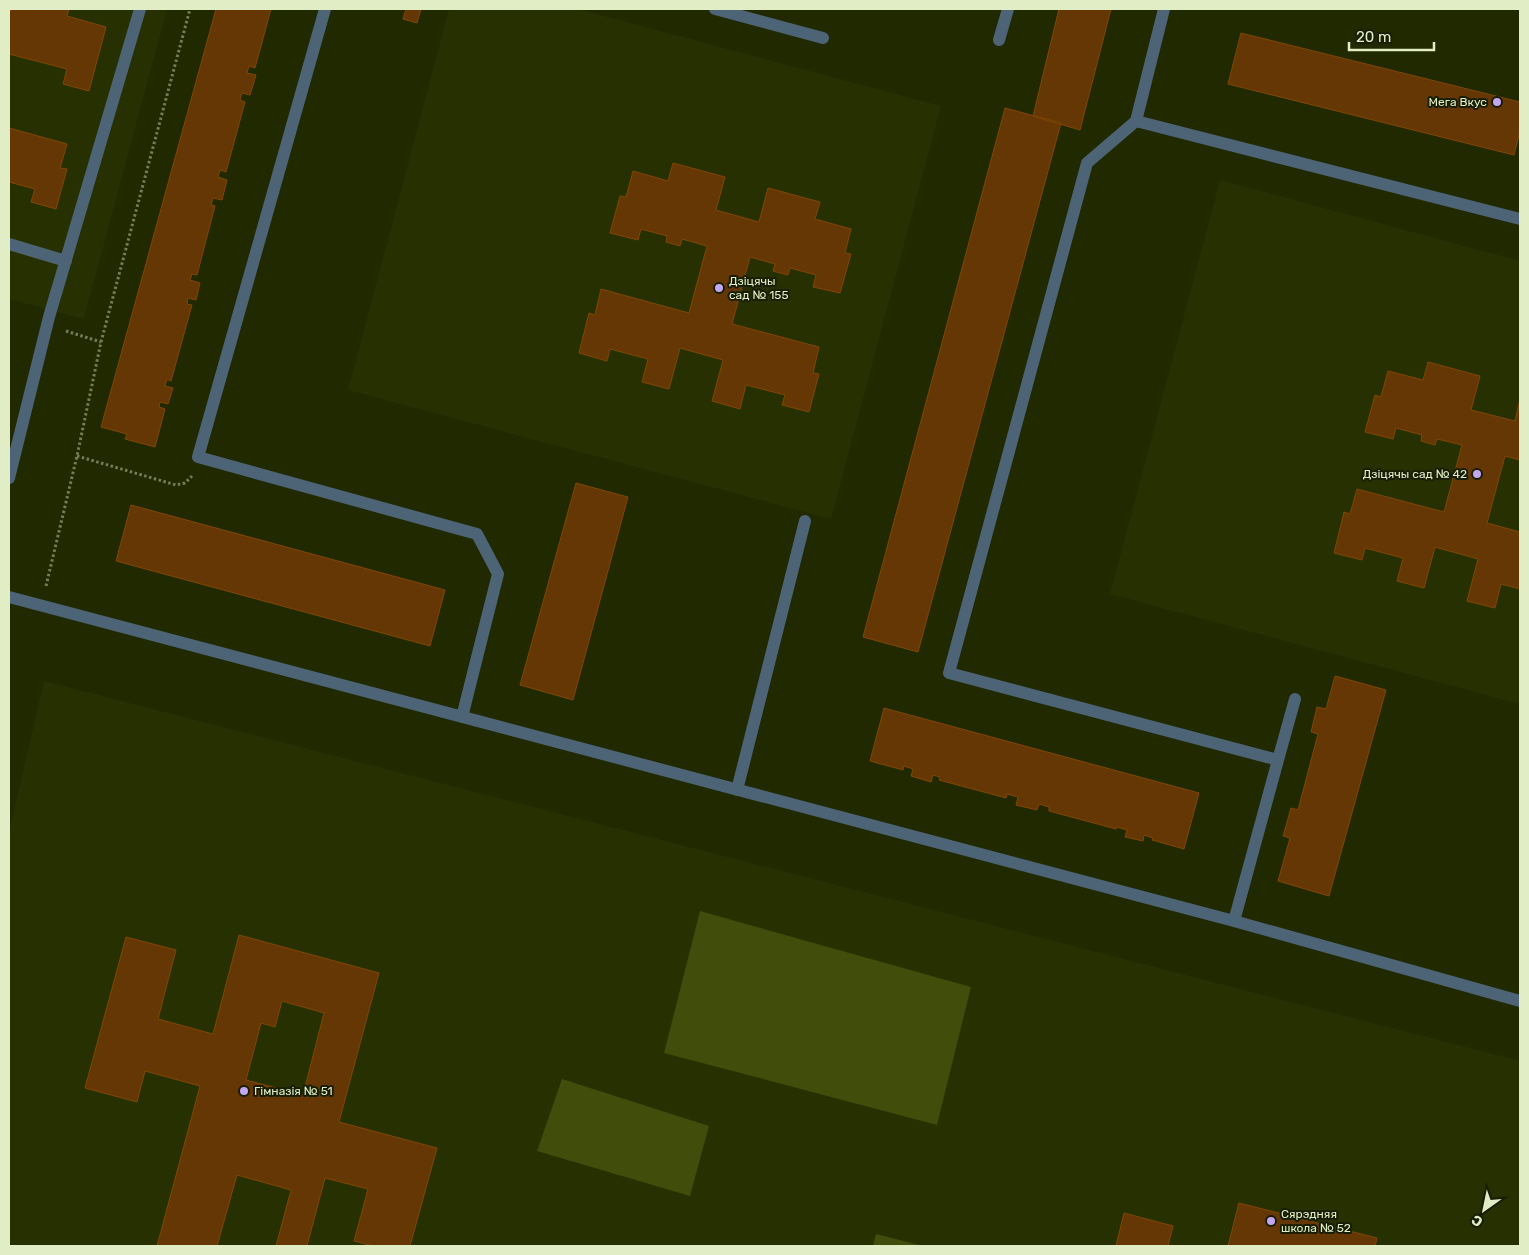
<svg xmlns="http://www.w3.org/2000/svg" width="1529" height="1255" viewBox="0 0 1529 1255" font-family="Rubik,sans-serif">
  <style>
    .built { fill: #273000 }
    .green { fill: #404d0b }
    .building { fill: #643705; stroke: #824700; fill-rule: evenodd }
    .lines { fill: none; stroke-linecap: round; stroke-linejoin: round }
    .path { stroke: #747e56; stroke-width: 3; stroke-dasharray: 2.5 2.5; stroke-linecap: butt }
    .lane { stroke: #4d6476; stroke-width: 12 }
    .poi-dot { fill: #c3a7f2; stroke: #181e05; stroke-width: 2 }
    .labels { text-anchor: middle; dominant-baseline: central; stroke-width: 4; stroke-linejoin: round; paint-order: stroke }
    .poi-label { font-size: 12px; fill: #e1edc5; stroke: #181e05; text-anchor: start }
  </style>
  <rect width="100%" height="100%" fill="#202900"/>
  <path class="built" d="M9 9H167L84 319 9 299Z
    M449 9H578L941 106 831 519 348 390Z
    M1220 180 1520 261V704L1110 594Z
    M44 681 1520 1061V1246H9V832Z"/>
  <path class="green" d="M700 911 971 987 937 1125 664 1053Z
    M562 1079 709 1126 690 1196 537 1151Z
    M876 1234 923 1246H873Z"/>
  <path class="building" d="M11 9H69L67 16 106 27 89 91 63 84 67 69 9 54V12H10Z
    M216 9H271L255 68 249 66 247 73 256 75 250 95 242 93 240 100 245 102 226 172 220 170 218 177 227 180 222 200 213 198 211 205 215 206 197 275 192 274 190 280 200 283 196 300 188 298 187 304 192 305 171 381 167 379 165 386 173 388 168 404 160 402 159 407 165 409 155 447 125 439 127 434 101 427Z
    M406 9H421L417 23 403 19Z
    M1059 9H1111L1080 130 1033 116Z
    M1241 33 1520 102V131L1514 155 1228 84Z
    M1005 108 1061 123 918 652 863 637Z
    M9 128 67 144 60 168 67 169 56 209 31 202 35 189 9 182Z
    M673 163 725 177 716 210 759 222 768 188 820 202 815 219 851 229 845 253 851 254 840 293 813 287 816 275 790 268 788 275 773 271 775 264 750 257 732 324 819 347 813 373 819 374 809 412 782 405 785 395 746 385 740 409 712 401 723 360 680 348 669 389 642 382 648 359 610 349 607 361 579 353 589 313 595 315 601 289 689 313 707 246 682 239 680 246 666 242 667 236 641 229 638 240 610 233 620 196 626 197 633 171 668 181Z
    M1428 362 1480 376 1471 410 1515 421 1520 399V460L1505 456 1487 523 1520 532V589L1501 584 1495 608 1467 601 1478 559 1435 547 1424 588 1397 581 1403 558 1365 548 1362 560 1334 553 1344 512 1350 514 1357 489 1444 512 1462 445 1437 439 1435 445 1421 441 1422 435 1396 428 1393 439 1365 432 1375 395 1381 397 1388 371 1423 380Z
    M576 483 628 497 573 700 520 685Z
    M131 505 445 590 430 646 116 561Z
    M1335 676 1386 690 1329 896 1278 881 1290 838 1283 836 1291 808 1298 810 1318 734 1311 732 1317 707 1326 709Z
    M884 708 1199 793 1184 849 1152 840 1153 838 1144 835 1143 841 1125 837 1127 830 1117 827 1116 829 1049 811V807L1039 804 1037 810 1016 805 1018 797 1007 794 1006 798 939 780 940 777 933 775 931 782 911 776 913 769 904 766 903 770 870 761Z
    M239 935 379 973 339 1122 437 1148 410 1246H373L354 1241 368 1189 325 1178 307 1246H276L291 1190 237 1175 217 1246H157L200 1086 145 1071 137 1102 85 1088 126 937 176 950 158 1019 213 1034ZM282 1001 324 1013 303 1095 246 1080 261 1023 275 1027Z
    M1239 1203 1377 1238 1375 1246H1228Z
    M1124 1213 1173 1226 1168 1246H1116Z"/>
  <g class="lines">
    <path class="path" d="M66 331 101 342
      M77 456 176 485 185 483 192 476
      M46 586 77 456 101 342 190 9"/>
    <path class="lane" d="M325 9 198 457 477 534 498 574 462 717
      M715 9 823 38
      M1164 9 1136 121 1520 219
      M999 40 1008 9
      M1136 121 1087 163 949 673 1278 760 1234 921
      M9 244 66 261
      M9 478 49 317 140 9
      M9 597 1234 921 1520 1001
      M1278 760 1295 699
      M737 790 805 521"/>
  </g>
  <g class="poi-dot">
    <circle cx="1497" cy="102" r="5"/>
    <circle cx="719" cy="288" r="5"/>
    <circle cx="1477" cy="474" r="5"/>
    <circle cx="244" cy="1091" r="5"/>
    <circle cx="1271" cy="1221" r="5"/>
  </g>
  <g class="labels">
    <g class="poi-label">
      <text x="1487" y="102" text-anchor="end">Мега Вкус</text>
      <text x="729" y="281">Дзіцячы<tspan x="729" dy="14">сад № 155</tspan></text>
      <text x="1467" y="474" text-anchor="end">Дзіцячы сад № 42</text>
      <text x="254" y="1091">Гімназія № 51</text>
      <text x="1281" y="1214">Сярэдняя<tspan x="1281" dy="14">школа № 52</tspan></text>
    </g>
  </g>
  <rect width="1529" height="1255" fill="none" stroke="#e1edc5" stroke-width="20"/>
  <g transform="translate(1484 1210) rotate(213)" stroke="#181e05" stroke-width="4" paint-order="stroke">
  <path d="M0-4L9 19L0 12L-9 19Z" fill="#e1edc5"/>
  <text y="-8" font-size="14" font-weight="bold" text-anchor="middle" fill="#e1edc5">С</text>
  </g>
  <path d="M1349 42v8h85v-8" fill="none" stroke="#e1edc5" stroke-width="2.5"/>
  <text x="1356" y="42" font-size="15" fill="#e1edc5" stroke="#181e05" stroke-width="4" paint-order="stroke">20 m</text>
</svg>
